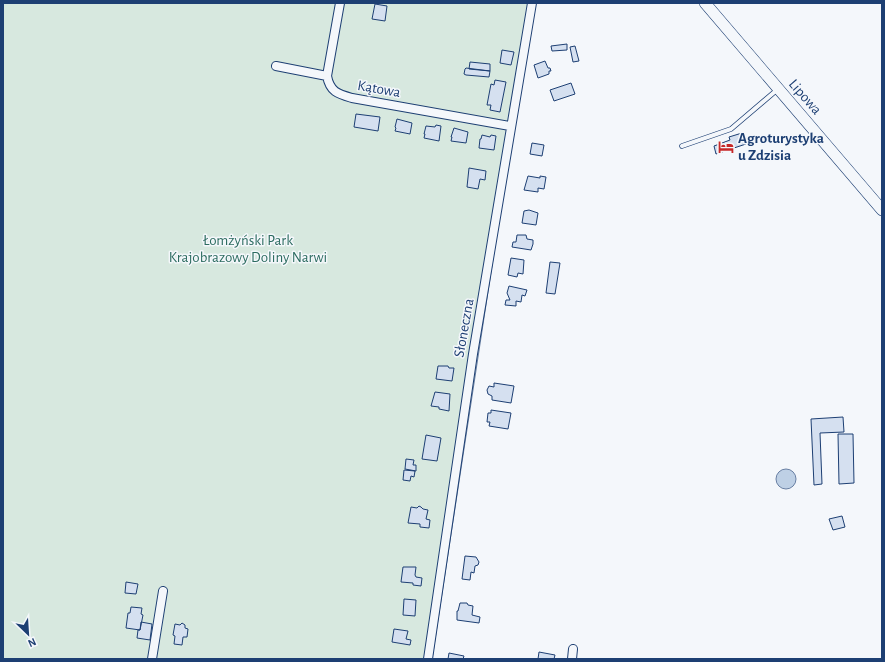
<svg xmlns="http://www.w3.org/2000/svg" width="885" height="662" viewBox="0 0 885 662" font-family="'Alegreya Sans',sans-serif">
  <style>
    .green { fill: #d7e8df; stroke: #687fa3 }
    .water { fill: #bed0e5; stroke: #687fa3 }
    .building { fill: #d5e0f0; stroke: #1d3f73 }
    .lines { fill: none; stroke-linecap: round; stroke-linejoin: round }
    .lane-casing { stroke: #1d3f73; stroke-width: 5.5 }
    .street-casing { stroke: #1d3f73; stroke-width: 10 }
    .secondary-casing { stroke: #1d3f73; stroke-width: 12 }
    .lane { stroke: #f4f7fb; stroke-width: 4 }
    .street { stroke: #f4f7fb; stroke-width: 8 }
    .secondary { stroke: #f4f7fb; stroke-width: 11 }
    .labels { text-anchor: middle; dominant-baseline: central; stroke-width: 3; stroke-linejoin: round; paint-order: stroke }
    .street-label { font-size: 15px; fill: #1d3f73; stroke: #f4f7fb }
    .poi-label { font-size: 15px; font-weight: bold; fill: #1d3f73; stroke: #f4f7fb; text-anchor: start }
    .park-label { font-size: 15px; fill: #2c6c60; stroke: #f4f7fb }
  </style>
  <rect width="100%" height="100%" fill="#f4f7fb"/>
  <path class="green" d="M3 3H532L432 659H3Z"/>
  <path class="water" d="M776 479a10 10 0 1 1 20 0a10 10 0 1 1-20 0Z"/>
  <path class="building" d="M375 4 387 6 385 21 372 19Z
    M567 44V50L552 51 551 46Z
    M575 46 579 61 573 62 570 47Z
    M502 50 514 52 511 65 500 63Z
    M545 61 548 68H550L551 71H549V74L538 78 534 65Z
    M470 62 490 64V71L469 69Z
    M466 68 490 71 489 77 466 75 464 74 465 69Z
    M495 80 506 82 500 112 490 110 491 105H487L491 84 494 85Z
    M571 83 575 94 554 101 550 90Z
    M356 114 380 117 378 131 354 127Z
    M397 119 412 123 410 134 395 131 396 128 395 127Z
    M436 125 441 126 439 141 424 138 425 134H424L426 126 435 127Z
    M454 128 468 132 466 143 451 141 452 137H451Z
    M742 133 746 144 716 154 714 146 730 140 729 137Z
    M482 135 490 137 491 135 496 136 494 150 479 148 480 139H481Z
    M532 143 544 145 542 156 530 154Z
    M469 168 486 171 485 180 480 179 478 189 467 187Z
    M528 176 540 178V176L546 177 544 189 538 188V192L524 190Z
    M529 210 538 213 536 225 522 223 524 211Z
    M517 235H526L527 239 533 240V244L531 250 512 247 513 242H516Z
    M511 258 524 260 523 274 518 273 517 277 508 275Z
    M550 262 560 263 555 294 546 293Z
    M509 286 527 290 525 296 522 295 521 302 516 301V306L505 305 506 300H510L507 293Z
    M438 366H448L449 368H454L452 381 436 379Z
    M494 383 514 386 511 403 492 400V396L488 394 487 390 489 386 494 387Z
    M435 392 450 394 449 411 439 409V407L431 406Z
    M491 410 511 413 508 429 489 426 490 422H487L488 413H491Z
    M843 417 844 432 820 433 822 484 814 485 811 419Z
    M838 434H853L854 483 839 484Z
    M426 435 441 438 437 461 422 459Z
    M406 459 414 460 413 465H416V471L405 469Z
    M404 470 415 471 414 477 411 476 410 481 403 480Z
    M419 506 421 507 423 509 428 510 426 519 430 520 429 528 420 527V524L408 523 411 507 417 508Z
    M842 516 845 527 833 530 829 519Z
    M465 556 476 557 479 562 478 565 475 566 474 573 471 572 470 580 462 579Z
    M403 567H416L415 575 416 577 422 578 421 586 413 585V583L401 582Z
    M126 582 138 584 136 594 125 593Z
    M404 599 416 600 415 616 403 615Z
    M460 603H467L468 605 473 606 472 615 480 617 479 623 457 620V611H458Z
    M131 607 142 608 141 614 143 615 140 630 126 628 128 613H130Z
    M141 622 152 624 150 640 137 638 138 630H140Z
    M182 623 185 625V628L188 629 187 637H183L182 645 174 644 175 636 173 635 175 624 180 625Z
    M394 629 408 631 406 639 411 640 410 645 392 642Z
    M539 652 555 655 554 659H538Z
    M449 653 464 656 463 659H448Z"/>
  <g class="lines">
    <defs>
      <path id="lane" d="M682 146 731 129 778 89"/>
      <path id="street" d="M340 3 327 76C330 92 338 94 352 98L510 126
        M276 66 327 76
        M152 659 163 591
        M428 659 473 354 532 3
        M572 659 573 649"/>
      <path id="secondary" d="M705 3 882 210"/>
    </defs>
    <use href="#lane" class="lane-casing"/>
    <use href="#street" class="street-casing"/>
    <use href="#secondary" class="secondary-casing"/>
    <use href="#lane" class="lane"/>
    <use href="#street" class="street"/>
    <use href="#secondary" class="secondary"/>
  </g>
  <defs>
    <symbol id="hotel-bare" viewBox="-9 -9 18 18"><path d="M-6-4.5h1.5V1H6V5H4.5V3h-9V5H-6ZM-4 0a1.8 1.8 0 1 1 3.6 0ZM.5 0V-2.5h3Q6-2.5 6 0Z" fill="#c62828" stroke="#f4f7fb" stroke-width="2.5" paint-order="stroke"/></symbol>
  </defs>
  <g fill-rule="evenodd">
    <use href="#hotel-bare" x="715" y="136" width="22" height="22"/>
  </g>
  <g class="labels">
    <g class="street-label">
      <text transform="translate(379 89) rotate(10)">Kątowa</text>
      <text transform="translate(805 97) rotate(49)">Lipowa</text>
      <text transform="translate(464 328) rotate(-80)">Słoneczna</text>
    </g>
    <g class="poi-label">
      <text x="738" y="138">Agroturystyka<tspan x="738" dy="17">u Zdzisia</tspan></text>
    </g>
    <g class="park-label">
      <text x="248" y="240">Łomżyński Park<tspan x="248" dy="17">Krajobrazowy Doliny Narwi</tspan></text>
    </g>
  </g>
  <rect width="885" height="662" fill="none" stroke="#1d3f73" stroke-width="8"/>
  <g transform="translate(28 634) rotate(155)" stroke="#f4f7fb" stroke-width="3" paint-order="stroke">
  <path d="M0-3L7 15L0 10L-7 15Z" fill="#1d3f73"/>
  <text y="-6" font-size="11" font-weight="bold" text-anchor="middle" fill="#1d3f73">N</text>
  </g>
</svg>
